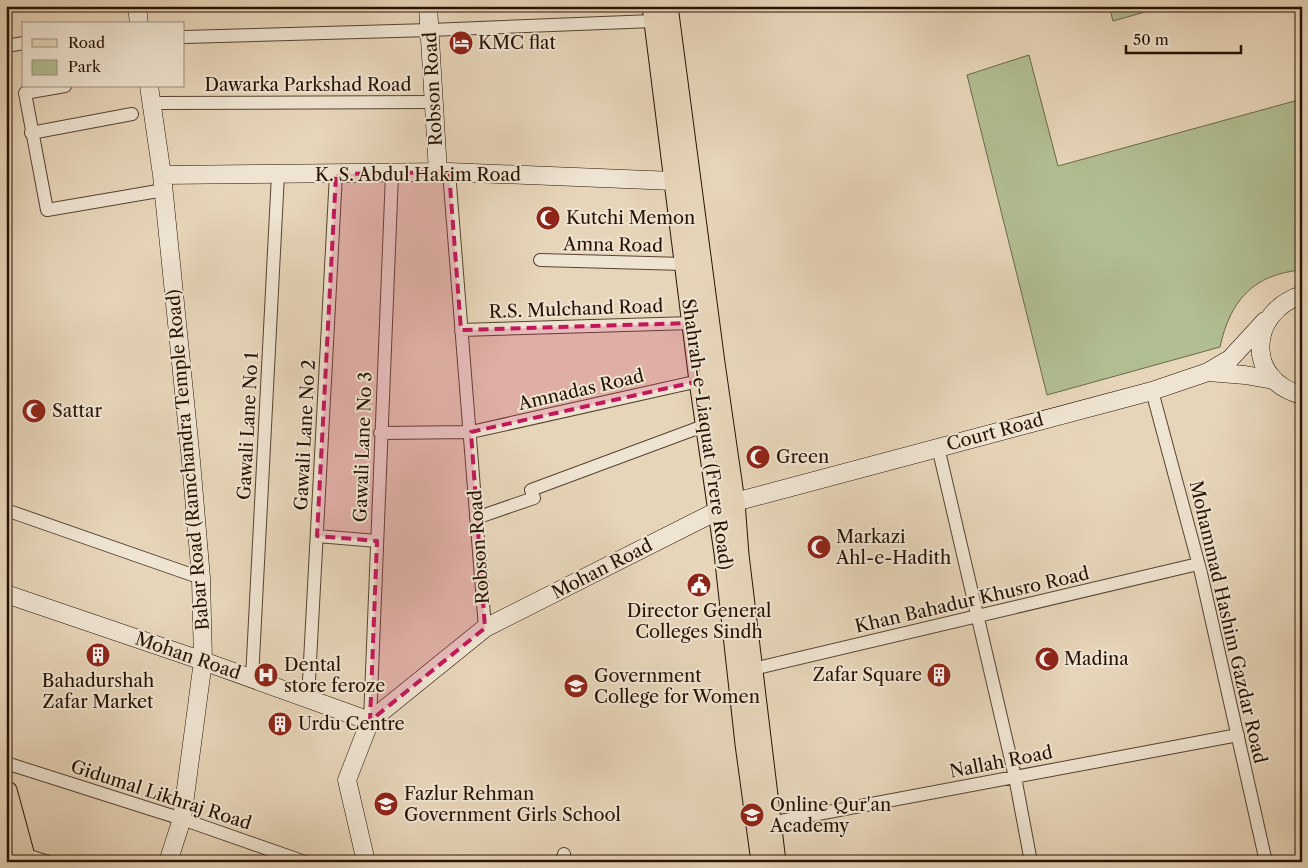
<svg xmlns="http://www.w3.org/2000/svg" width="1308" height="868" viewBox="0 0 1308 868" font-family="'Libre Caslon Text',serif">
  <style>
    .green { fill: #b1be92; stroke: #6c684a }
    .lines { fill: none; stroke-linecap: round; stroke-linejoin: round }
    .street-casing { stroke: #564330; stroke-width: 14 }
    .secondary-casing { stroke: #261203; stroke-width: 19 }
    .primary-casing { stroke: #261203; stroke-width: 21 }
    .highway-casing { stroke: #261203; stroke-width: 24 }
    .street { stroke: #efe4d2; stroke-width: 12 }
    .secondary { stroke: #efe4d2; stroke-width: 18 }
    .primary { stroke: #e7d5b9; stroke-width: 19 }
    .highway { stroke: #e7d5b9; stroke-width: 22 }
    .marked { fill: #c2185b; fill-opacity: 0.2; stroke: #c2185b; stroke-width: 4; stroke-dasharray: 10 6; stroke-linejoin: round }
    .labels { text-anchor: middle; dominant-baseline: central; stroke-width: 4; stroke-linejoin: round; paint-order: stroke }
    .poi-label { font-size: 18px; fill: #261203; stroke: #efe4d2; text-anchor: start }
    .street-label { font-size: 18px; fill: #261203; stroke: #efe4d2 }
  </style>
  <rect width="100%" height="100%" fill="#e7d5b9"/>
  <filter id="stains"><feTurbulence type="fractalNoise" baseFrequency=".004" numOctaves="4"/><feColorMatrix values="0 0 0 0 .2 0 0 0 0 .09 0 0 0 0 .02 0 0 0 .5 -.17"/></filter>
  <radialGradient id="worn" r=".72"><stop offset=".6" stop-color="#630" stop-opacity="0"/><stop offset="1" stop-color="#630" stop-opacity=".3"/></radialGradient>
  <path class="green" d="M1109 6H1159V8L1113 21Z
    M1029 55 1058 166 1302 99V270C1253 274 1230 301 1220 347L1047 395 967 75Z"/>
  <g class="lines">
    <defs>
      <path id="street" d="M184 37 430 30 653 21
        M6 46 24 43
        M65 86 25 93 47 210 164 190
        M152 103 434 102
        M31 133 132 114
        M449 172 485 628
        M540 260 684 264
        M461 330 692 323
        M1152 391 1201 573 1266 862
        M380 433 471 432 699 381
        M938 447 1015 777 1031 862
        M6 510 201 578
        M476 518 534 498 531 490 706 425
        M317 536 377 541
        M753 669 1198 564
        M252 679 278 174
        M308 699 336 174
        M370 721 392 174
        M6 763 182 819 305 862
        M770 823 1238 735
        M23 854 48 862
        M562 862 564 854"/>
      <path id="secondary" d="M137 6 139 24
        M428 6 438 172
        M149 86 162 175 191 461 201 578 203 661 182 819 168 862
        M162 175 449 172 674 181
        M1302 295C1248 312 1245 381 1302 395
        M1208 372 1230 359 1265 321
        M6 594 203 661 370 721
        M366 862 347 780 370 721 485 628 735 502 1152 391 1208 372 1245 375 1274 380"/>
      <path id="primary" d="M652 6 699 381 724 553 745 744 761 862
        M668 6 715 363 735 502 739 555 776 862"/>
      <path id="highway" d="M6 792 25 862"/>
    </defs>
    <use href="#street" class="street-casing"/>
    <use href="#secondary" class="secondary-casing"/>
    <use href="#primary" class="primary-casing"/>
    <use href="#highway" class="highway-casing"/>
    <use href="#street" class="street"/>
    <use href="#secondary" class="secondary"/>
    <use href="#primary" class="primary"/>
    <use href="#highway" class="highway"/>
  </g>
  <path class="marked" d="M449 172 461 330 692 323 699 381 471 432 485 628 370 721 377 541 317 536 336 174Z"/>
  <defs>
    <symbol id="hotel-disc" viewBox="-11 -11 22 22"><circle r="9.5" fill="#8f2418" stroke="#efe4d2"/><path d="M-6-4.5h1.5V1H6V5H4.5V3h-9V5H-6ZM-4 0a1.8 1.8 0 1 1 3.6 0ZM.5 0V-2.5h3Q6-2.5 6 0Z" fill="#fff"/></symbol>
    <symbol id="mosque-disc" viewBox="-11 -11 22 22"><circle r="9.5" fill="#8f2418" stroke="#efe4d2"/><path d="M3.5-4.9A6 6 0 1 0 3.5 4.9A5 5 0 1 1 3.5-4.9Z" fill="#fff"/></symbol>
    <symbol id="civic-disc" viewBox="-11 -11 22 22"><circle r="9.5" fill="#8f2418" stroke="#efe4d2"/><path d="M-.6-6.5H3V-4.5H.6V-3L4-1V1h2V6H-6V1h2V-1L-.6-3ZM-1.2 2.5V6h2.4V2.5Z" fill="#fff"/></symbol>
    <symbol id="building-disc" viewBox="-11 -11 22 22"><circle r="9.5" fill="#8f2418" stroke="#efe4d2"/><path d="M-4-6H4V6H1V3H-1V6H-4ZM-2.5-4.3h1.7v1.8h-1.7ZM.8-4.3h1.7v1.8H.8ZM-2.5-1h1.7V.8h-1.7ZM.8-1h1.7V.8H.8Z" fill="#fff"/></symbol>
    <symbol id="hospital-disc" viewBox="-11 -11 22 22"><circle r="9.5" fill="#8f2418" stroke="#efe4d2"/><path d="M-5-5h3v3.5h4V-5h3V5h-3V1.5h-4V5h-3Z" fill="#fff"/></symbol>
    <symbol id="university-disc" viewBox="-11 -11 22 22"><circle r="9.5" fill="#8f2418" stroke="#efe4d2"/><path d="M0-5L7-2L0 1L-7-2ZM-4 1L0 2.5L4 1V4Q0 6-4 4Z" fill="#fff"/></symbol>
    <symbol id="school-disc" viewBox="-11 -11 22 22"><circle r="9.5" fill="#8f2418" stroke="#efe4d2"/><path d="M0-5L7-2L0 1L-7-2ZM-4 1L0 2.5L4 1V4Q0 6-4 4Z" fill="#fff"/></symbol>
  </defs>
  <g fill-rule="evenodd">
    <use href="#hotel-disc" x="447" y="29" width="28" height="28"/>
    <use href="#mosque-disc" x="534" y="204" width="28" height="28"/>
    <use href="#mosque-disc" x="20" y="397" width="28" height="28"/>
    <use href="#mosque-disc" x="744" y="443" width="28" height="28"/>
    <use href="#mosque-disc" x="805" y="533" width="28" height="28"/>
    <use href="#civic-disc" x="685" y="571" width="28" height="28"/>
    <use href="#building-disc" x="84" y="641" width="28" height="28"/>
    <use href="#mosque-disc" x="1033" y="645" width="28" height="28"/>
    <use href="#hospital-disc" x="252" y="661" width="28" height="28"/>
    <use href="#building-disc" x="925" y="661" width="28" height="28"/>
    <use href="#university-disc" x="562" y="672" width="28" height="28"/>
    <use href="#building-disc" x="266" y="710" width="28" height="28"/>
    <use href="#school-disc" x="372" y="790" width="28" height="28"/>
    <use href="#school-disc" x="738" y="801" width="28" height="28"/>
  </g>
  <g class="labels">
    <g class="poi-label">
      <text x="478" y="43">KMC flat</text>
      <text x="566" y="218">Kutchi Memon</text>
      <text x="52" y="411">Sattar</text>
      <text x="776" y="457">Green</text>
      <text x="836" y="537">Markazi<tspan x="836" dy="21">Ahl-e-Hadith</tspan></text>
      <text x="699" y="611" text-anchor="middle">Director General<tspan x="699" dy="21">Colleges Sindh</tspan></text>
      <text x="1064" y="659">Madina</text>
      <text x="284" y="665">Dental<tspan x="284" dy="21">store feroze</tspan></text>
      <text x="922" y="675" text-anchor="end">Zafar Square</text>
      <text x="594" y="676">Government<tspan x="594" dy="21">College for Women</tspan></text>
      <text x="98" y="681" text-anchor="middle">Bahadurshah<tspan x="98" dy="21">Zafar Market</tspan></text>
      <text x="298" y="724">Urdu Centre</text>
      <text x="404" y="794">Fazlur Rehman<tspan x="404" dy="21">Government Girls School</tspan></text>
      <text x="770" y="805">Online Qur'an<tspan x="770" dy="21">Academy</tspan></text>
    </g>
    <g class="street-label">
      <text x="308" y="85">Dawarka Parkshad Road</text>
      <text transform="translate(433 89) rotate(-93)">Robson Road</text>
      <text x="418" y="175">K. S. Abdul Hakim Road</text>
      <text transform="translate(613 245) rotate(1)">Amna Road</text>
      <text transform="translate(576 309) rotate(-2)">R.S. Mulchand Road</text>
      <text transform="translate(581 390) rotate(-13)">Amnadas Road</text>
      <text transform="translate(248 426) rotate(-87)">Gawali Lane No 1</text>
      <text transform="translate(995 432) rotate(-15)">Court Road</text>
      <text transform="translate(707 434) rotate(82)">Shahrah-e-Liaquat (Frere Road)</text>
      <text transform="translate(305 435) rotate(-87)">Gawali Lane No 2</text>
      <text transform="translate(363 447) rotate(-88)">Gawali Lane No 3</text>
      <text transform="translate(188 460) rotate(-95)">Babar Road (Ramchandra Temple Road)</text>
      <text transform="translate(479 547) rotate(-94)">Robson Road</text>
      <text transform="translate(602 569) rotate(-27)">Mohan Road</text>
      <text transform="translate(972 600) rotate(-13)">Khan Bahadur Khusro Road</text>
      <text transform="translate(1228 622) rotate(77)">Mohammad Hashim Gazdar Road</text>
      <text transform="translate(188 656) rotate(19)">Mohan Road</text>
      <text transform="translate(1001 762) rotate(-11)">Nallah Road</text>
      <text transform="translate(161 795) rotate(18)">Gidumal Likhraj Road</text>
    </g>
  </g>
  <rect width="1308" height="868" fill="none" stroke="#e7d5b9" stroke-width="25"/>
  <rect x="8" y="8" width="1293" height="853" fill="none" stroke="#261203" stroke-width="2.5"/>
  <rect x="12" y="12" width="1283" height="843" fill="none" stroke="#261203"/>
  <rect x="22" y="22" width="162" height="65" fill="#efe4d2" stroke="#9f907f"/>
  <rect x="32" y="39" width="25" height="8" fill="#e7d5b9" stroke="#9f907f"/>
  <text x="68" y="48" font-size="15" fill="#261203">Road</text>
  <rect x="32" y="60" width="25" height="15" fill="#b1be92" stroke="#9f907f"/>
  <text x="68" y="72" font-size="15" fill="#261203">Park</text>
  <path d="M1126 45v8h115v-8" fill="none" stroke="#261203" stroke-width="2.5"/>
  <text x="1133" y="45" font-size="15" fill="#261203" stroke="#efe4d2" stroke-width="4" paint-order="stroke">50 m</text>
  <rect width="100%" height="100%" filter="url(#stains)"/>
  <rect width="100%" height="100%" fill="url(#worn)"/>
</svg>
